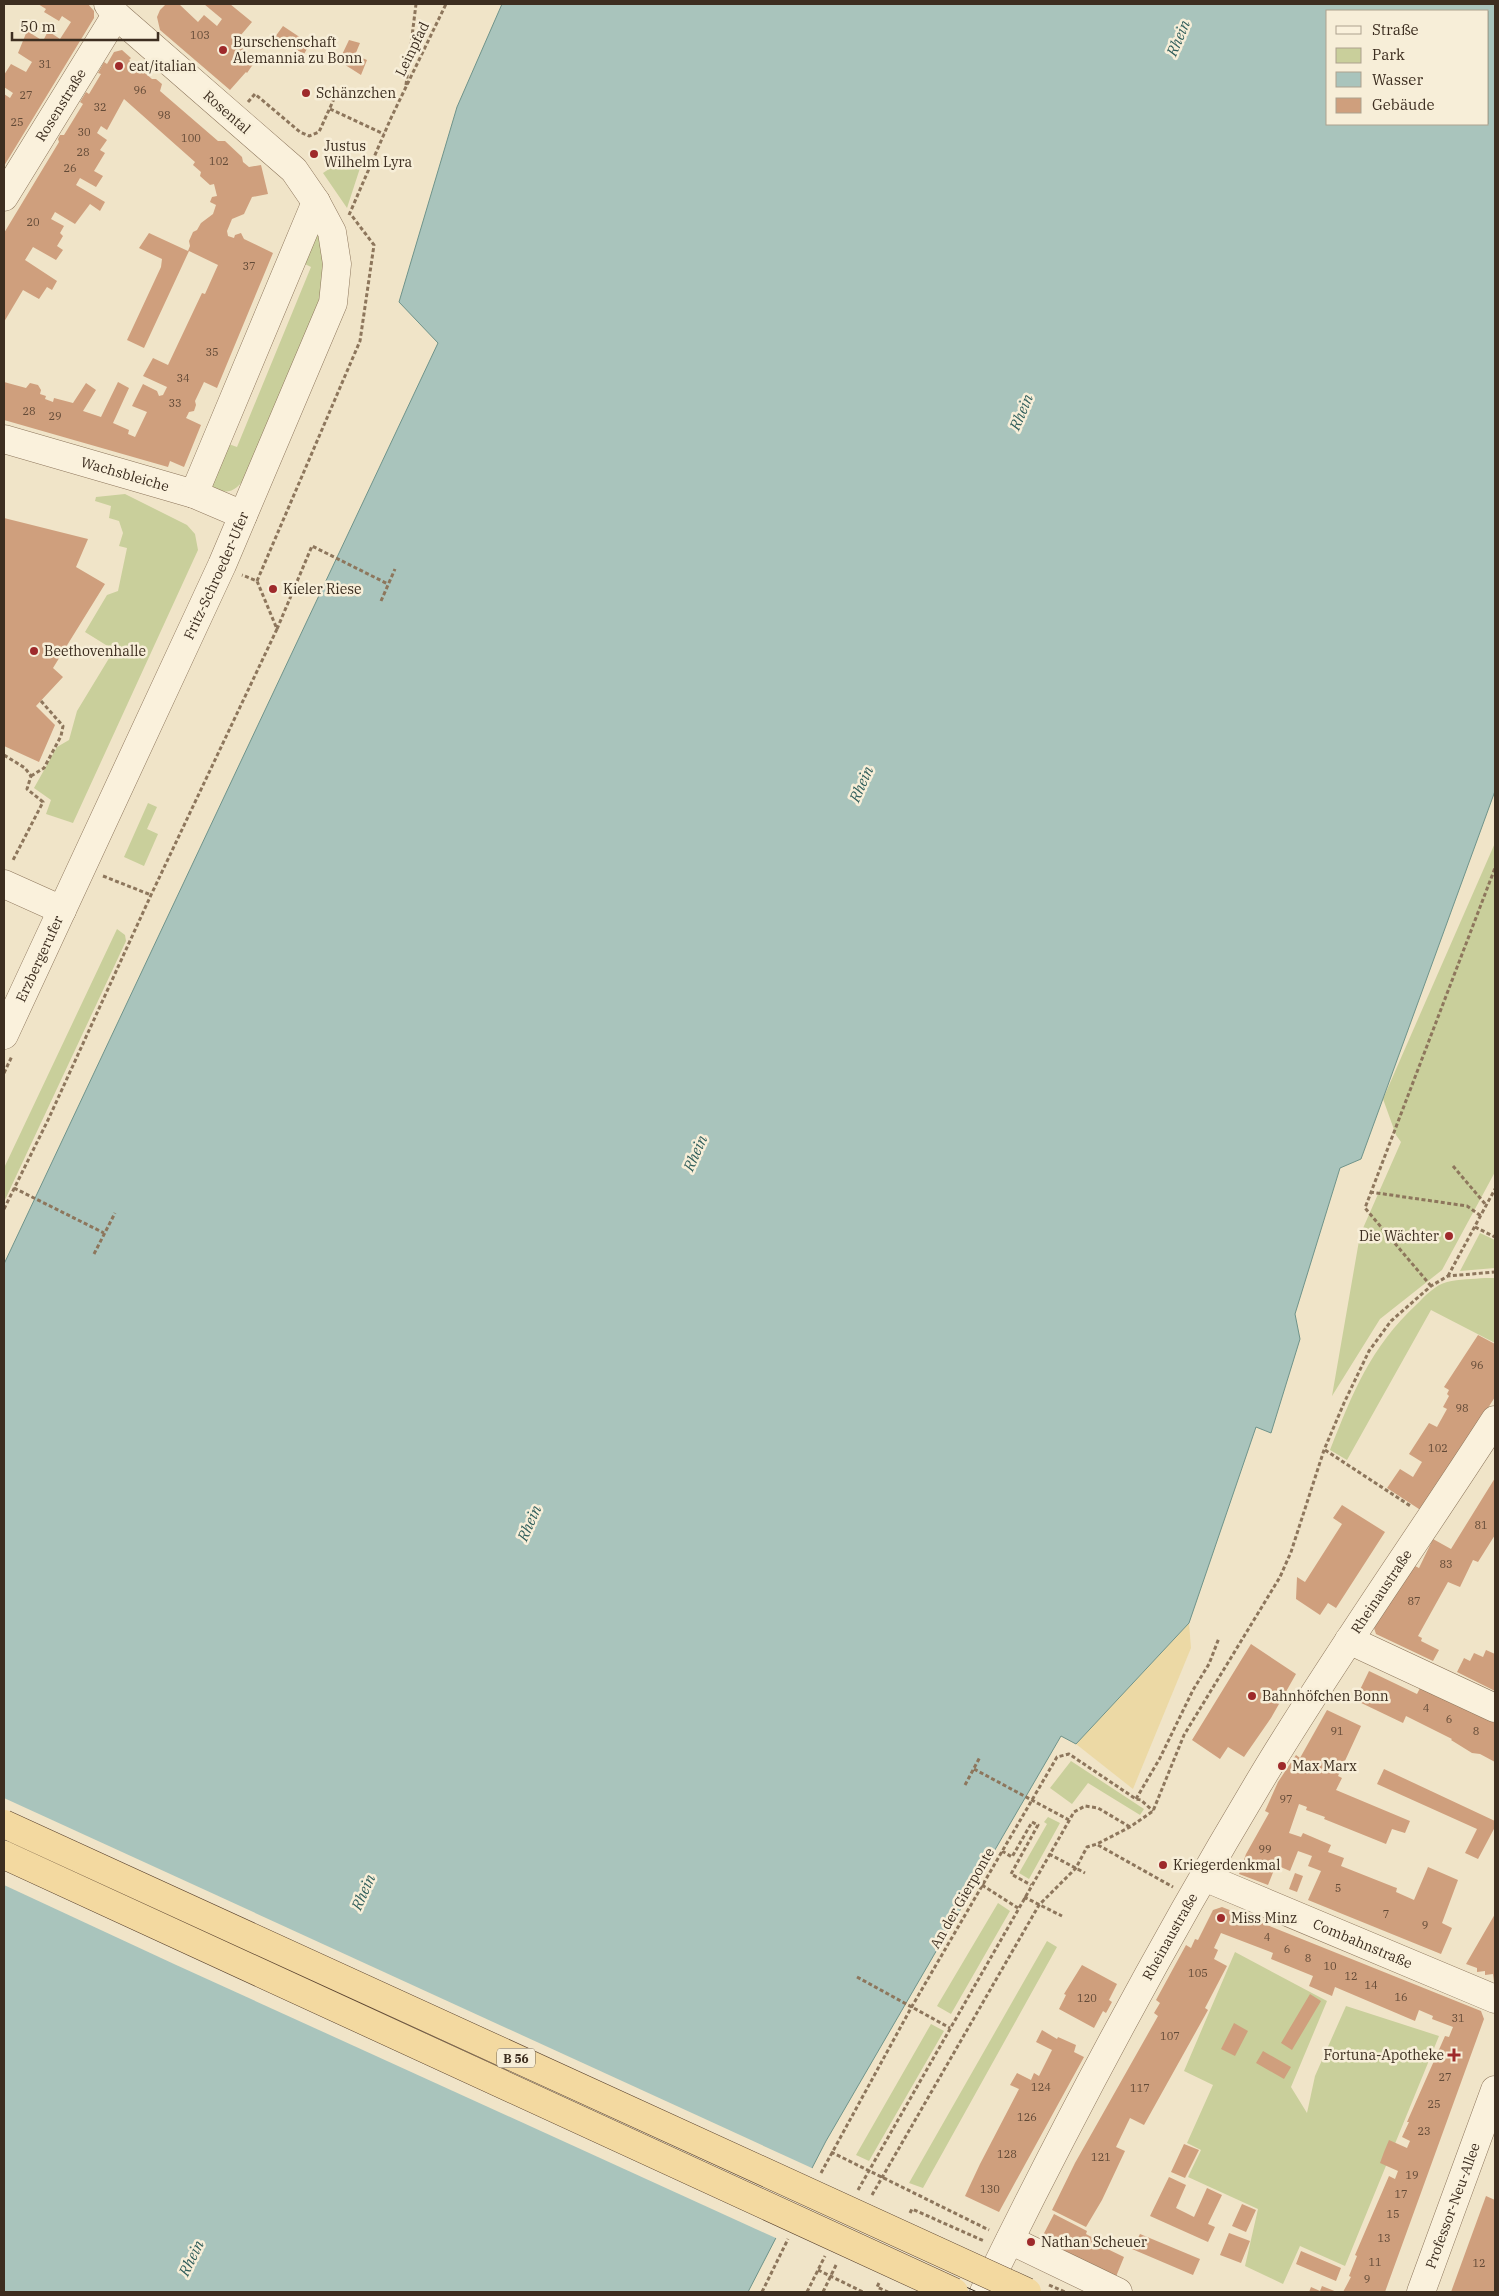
<svg xmlns="http://www.w3.org/2000/svg" width="1499" height="2296" viewBox="0 0 1499 2296" font-family="'IBM Plex Serif',serif">
  <style>
    .green { fill: #c9cf9b }
    .sand { fill: #ecd9a5 }
    .water { fill: #a9c4bc; stroke: #6f938a; fill-rule: evenodd }
    .pier { fill: #f0e4c8 }
    .building { fill: #cf9f7d }
    .lines { fill: none; stroke-linecap: round; stroke-linejoin: round }
    .minor-casing { stroke: #8d765c; stroke-width: 29 }
    .path { stroke: #8d765c; stroke-width: 3; stroke-dasharray: 4 2.5; stroke-linecap: butt }
    .minor { stroke: #faf1dc; stroke-width: 28 }
    .tram { stroke: #3d2e20; stroke-width: 1 }
    .major-bridge-casing { stroke: #5b4430; stroke-width: 29; stroke-linecap: butt }
    .path-bridge { stroke: #8d765c; stroke-width: 3; stroke-dasharray: 4 2.5; stroke-linecap: butt }
    .major-bridge { stroke: #f3d9a0; stroke-width: 28 }
    .poi-dot { fill: #9e2a2b; stroke: #f7eed8; stroke-width: 2 }
    .labels { text-anchor: middle; dominant-baseline: central; stroke-width: 5; stroke-linejoin: round; paint-order: stroke }
    .number-label { font-size: 11px; fill: #624a37 }
    .shield { fill: #f7eed8; stroke: #756857; stroke-width: 1 }
    .shield-label { font-size: 12px; font-weight: bold; fill: #3d2e20 }
    .poi-label { font-size: 14px; fill: #3d2e20; stroke: #f7eed8; text-anchor: start }
    .street-label { font-size: 14px; fill: #3d2e20; stroke: #f7eed8 }
    .water-label { font-size: 15px; font-style: italic; fill: #2f5d5a; stroke: #f7eed8 }
  </style>
  <rect width="100%" height="100%" fill="#f0e4c8"/>
  <path class="green" d="M349 162 361 165 347 208 323 173 332 167Z
    M317 221C324 256 326 273 317 308L248 475C236 490 230 496 212 488L209 477 223 442 237 447 311 267 297 260Z
    M125 494 187 525 195 534 198 550 73 823 46 814 51 800 34 788 57 747 69 740 77 711 114 650 85 632 107 595 118 591 127 548 119 546 123 533 119 521 109 518 111 506 95 501 96 497Z
    M148 803 157 807 147 829 158 834 144 866 124 857Z
    M1495 843V1172L1442 1270 1380 1319 1332 1396 1360 1235 1401 1142 1396 1135 1383 1099Z
    M117 929 125 935 126 941 4 1202V1168Z
    M1480 1233 1495 1240V1268L1460 1271Z
    M1485 1278H1495V1343L1431 1310 1347 1460 1330 1450C1353 1392 1370 1348 1417 1304 1425 1296 1435 1285 1447 1282 1459 1279 1473 1279 1485 1278Z
    M1071 1761 1144 1809 1140 1815 1088 1783 1072 1804 1050 1788Z
    M1048 1817 1060 1823 1029 1879 1019 1873 1047 1824 1044 1822Z
    M998 1903 1010 1911 951 2014 937 2006Z
    M1047 1941 1057 1947 923 2188 909 2183Z
    M1235 1952 1327 2001 1291 2087 1307 2113 1315 2076 1346 2006 1439 2036 1345 2266 1300 2246 1283 2284 1245 2266 1258 2209 1188 2177 1201 2150 1187 2143 1213 2085 1184 2071Z
    M931 2024 944 2031 869 2161 856 2155Z"/>
  <path class="sand" d="M1189 1623 1191 1648 1133 1789 1076 1744Z"/>
  <path class="water" d="M502 4H1495V791L1361 1159 1340 1168 1295 1314 1300 1339 1271 1433 1256 1427 1189 1623 1076 1744 1061 1736 826 2141 748 2292H4V1264L438 343 399 302 457 107ZM1328 11H1488V124H1328Z"/>
  <path class="pier" d="M4 1798 668 2102 814 2169 778 2239 174 1964 4 1885Z"/>
  <path class="building" d="M38 4H88L94 11V18L4 166V94L10 98 13 93 4 87V75L11 64 26 72 32 62 18 53 27 31 43 41 48 31 60 39 71 22 62 16 59 21 44 12 46 9Z
    M166 4H179L198 22 204 15 217 26 222 19 204 4H230L252 22 235 42 256 60 247 73 246 72 230 90 160 30 157 17 160 10Z
    M283 26 310 44 304 54 275 37Z
    M349 40 360 43 355 55 367 60 361 75 339 61Z
    M122 50 131 58 129 60 152 79H156L162 84 160 91 218 141H225L242 157 243 162 249 167 261 165 268 194 252 197 244 214 232 219 227 231 228 236 234 238 235 235 241 233 244 239 273 253 217 388 204 382 195 401 196 405 194 411 189 412 186 418 201 425 184 467 170 461 168 467 4 420V382L26 388 30 383 38 385 41 390 40 394 46 396 45 399 53 402 54 398 73 403 86 383 96 390 83 411 101 417 118 382 129 388 113 423 129 430 128 434 135 437 147 412 132 406 143 384 157 391 159 396 163 395 167 387 143 376 153 358 168 365 202 293 205 294 218 265 189 251 144 348 127 340 161 267 162 259 139 248 149 233 188 251 190 246 189 241 193 232 197 230 201 223 213 214 216 205 210 202 212 197 217 196 214 184 210 185 200 176 201 172 193 165 195 162 124 99 107 130 101 126 97 133 107 140 100 150 105 153 94 171 103 176 96 187 80 178 76 185 105 202 100 211 90 204 75 224 55 212 51 219 64 226 60 233 63 236 57 246 63 250 56 260 33 247 25 260 57 281 52 290 47 287 39 299 23 290 4 322V233L59 142 58 139 60 135H64L83 104 80 102 86 92 89 94 101 74 98 73 104 62 107 64 114 52Z
    M4 518 88 539 76 567 105 584 53 668 63 677 36 706 55 725 39 762 4 746Z
    M1478 1335 1495 1344V1397L1422 1511 1387 1488 1400 1469 1413 1477 1422 1462 1409 1454 1429 1423 1437 1427 1447 1409 1443 1407 1449 1396 1447 1394 1449 1390 1444 1387Z
    M1495 1478V1535L1478 1562 1473 1560 1460 1587 1448 1582 1418 1636 1422 1638 1421 1641 1439 1650 1433 1661 1376 1634 1374 1628 1413 1565 1419 1568 1433 1539 1451 1549Z
    M1342 1505 1385 1532 1336 1608 1328 1603 1320 1615 1296 1599 1297 1577 1305 1582 1342 1524 1333 1518Z
    M1251 1644 1296 1674 1271 1718 1244 1757 1228 1747 1220 1759 1192 1740Z
    M1486 1650 1495 1654V1691L1457 1672 1464 1658 1470 1661 1474 1653 1483 1657Z
    M1369 1671 1417 1694 1420 1688 1495 1723V1762L1480 1754 1472 1753 1451 1740 1452 1739 1406 1716 1403 1723 1355 1700Z
    M1327 1710 1361 1726 1338 1776 1342 1778 1336 1790 1410 1821 1405 1833 1392 1829 1386 1844 1324 1819 1325 1817 1306 1810 1307 1807 1299 1804 1289 1833 1301 1837 1303 1833 1331 1845 1328 1852 1344 1858 1341 1866 1394 1887 1397 1888 1396 1892 1414 1900 1428 1867 1458 1880 1442 1923 1452 1928 1441 1954 1308 1900 1321 1871 1308 1866 1312 1856 1298 1851 1290 1871 1276 1865 1268 1885 1239 1874 1246 1854 1269 1813 1265 1811 1278 1782 1296 1755 1300 1758Z
    M1384 1769 1495 1821V1827L1478 1859 1465 1853 1477 1829 1377 1784Z
    M1295 1873 1303 1876 1297 1892 1289 1889Z
    M1222 1907 1481 2011 1484 2019 1385 2292H1343L1351 2277 1349 2276 1357 2256 1355 2255 1389 2176 1395 2179 1398 2171 1380 2163 1384 2152 1389 2140 1407 2148 1410 2141 1402 2137 1409 2122H1407L1445 2036 1449 2037 1453 2027 1432 2019 1433 2016 1419 2010 1415 2021 1335 1987 1332 1996 1309 1986 1313 1976 1271 1959 1273 1953 1221 1933 1214 1948 1218 1950 1214 1959 1227 1966 1205 2008 1208 2010 1144 2125 1130 2118 1116 2147 1125 2151 1102 2200 1086 2227 1052 2210 1075 2163 1158 2016 1154 2013 1160 2003 1156 2000 1186 1945 1191 1948 1195 1939 1198 1940 1213 1910Z
    M1495 1914V1982H1494L1493 1974 1485 1975V1971L1477 1972V1968L1466 1964Z
    M1082 1965 1117 1984 1109 2000 1112 2002 1106 2013 1103 2011 1094 2028 1059 2009 1066 1995 1064 1994Z
    M1310 1994 1321 2001 1292 2050 1281 2043Z
    M1234 2023 1248 2031 1235 2056 1221 2049Z
    M1042 2030 1057 2039 1058 2037 1076 2045 1074 2052 1084 2057 999 2212 965 2196 980 2164 1019 2089 1010 2085 1017 2073 1031 2080 1034 2073 1039 2076 1052 2050 1036 2042Z
    M1263 2051 1291 2067 1284 2079 1256 2063Z
    M1184 2144 1199 2150 1185 2178 1171 2172Z
    M1169 2177 1186 2185 1176 2208 1194 2217 1207 2188 1222 2195 1208 2224 1215 2227 1208 2242 1150 2216Z
    M1486 2196 1495 2200V2292H1451Z
    M1242 2204 1256 2210 1246 2232 1232 2226Z
    M1054 2214 1087 2231 1086 2234 1097 2240 1095 2243 1124 2257 1115 2279 1040 2241Z
    M1229 2233 1250 2241 1241 2263 1220 2255Z
    M1140 2234 1200 2259 1193 2275 1132 2249Z
    M1301 2251 1341 2268 1336 2281 1296 2264Z
    M1322 2286 1337 2292H1309L1311 2287 1320 2291Z"/>
  <g class="lines">
    <defs>
      <g id="minor">
        <path id="s1" d="M4 197 116 15"/>
        <path id="s2" d="M4 439 194 494 243 515"/>
        <path d="M194 494 316 202"/>
        <path d="M4 884 62 910"/>
        <path id="s3" d="M4 1035 222 565 333 303 337 264 332 232 316 202 294 170 116 15 108 4"/>
        <path d="M1349 1640 1495 1708"/>
        <path id="s4" d="M1204 1877 1495 1999"/>
        <path d="M1010 2240 1118 2292"/>
        <path id="s5" d="M984 2292C1070 2116 1163 1942 1264 1774 1337 1653 1419 1538 1495 1420"/>
        <path id="s6" d="M1421 2292 1495 2090"/>
      </g>
    </defs>
    <use href="#minor" class="minor-casing"/>
    <path class="path" d="M406 85 416 4
      M248 102 255 94 300 132 309 136 319 132 338 90
      M330 109 384 134
      M349 215 391 118 446 4
      M257 581 360 341 374 245 352 216
      M381 601 395 569
      M277 629 312 546 388 584
      M4 755 25 768 31 776 27 789 43 802 12 862
      M31 776 44 768 61 736 63 726 41 701
      M103 876 151 895
      M4 1073 12 1056
      M1453 1166 1486 1205
      M14 1188 104 1233
      M1370 1192 1467 1206 1481 1216
      M4 1209 48 1120 151 895 277 629 257 581 242 575
      M1475 1227 1495 1237
      M94 1254 115 1213
      M1448 1276 1495 1189
      M1431 1286 1365 1208 1495 868
      M1325 1450 1412 1507
      M974 1769 1069 1820
      M965 1785 980 1757
      M1136 1799 1160 1758 1193 1690 1209 1664 1219 1638
      M1098 1845 1173 1887
      M1002 1851 1012 1857 1032 1822 1038 1825 1011 1874 1031 1885
      M1049 1854 1085 1873
      M982 1885 1018 1908
      M1024 1897 1062 1916
      M857 1977 950 2028
      M831 2152 989 2230
      M821 2173 911 2008 1057 1757 1069 1754 1136 1799 1141 1800 1153 1811
      M858 2190 1074 1812 1085 1806 1098 1808 1130 1827
      M872 2195 1039 1905 1076 1868 1087 1847 1097 1844 1130 1827 1153 1811 1184 1735 1280 1577 1291 1552 1324 1450 1344 1403 1369 1351 1391 1321 1431 1286 1448 1276 1495 1272
      M910 2213 912 2209 984 2241
      M818 2270 863 2292
      M879 2283 877 2287 888 2292
      M762 2292 788 2239
      M807 2292 825 2256
      M823 2292 837 2263"/>
    <use href="#minor" class="minor"/>
    <path class="tram" d="M4 1835 1000 2292
      M4 1846 977 2292"/>
    <defs>
      <path id="major-bridge" d="M4 1824 1027 2292
        M4 1855 954 2292"/>
    </defs>
    <use href="#major-bridge" class="major-bridge-casing"/>
    <path class="path-bridge" d="M1049 2285 1065 2292"/>
    <use href="#major-bridge" class="major-bridge"/>
  </g>
  <g class="poi-dot">
    <circle cx="223" cy="50" r="5"/>
    <circle cx="119" cy="66" r="5"/>
    <circle cx="306" cy="93" r="5"/>
    <circle cx="314" cy="154" r="5"/>
    <circle cx="273" cy="589" r="5"/>
    <circle cx="34" cy="651" r="5"/>
    <circle cx="1449" cy="1236" r="5"/>
    <circle cx="1252" cy="1696" r="5"/>
    <circle cx="1282" cy="1766" r="5"/>
    <circle cx="1163" cy="1865" r="5"/>
    <circle cx="1221" cy="1918" r="5"/>
    <path d="M1451.5 2047.5h5v5h5v5h-5v5h-5v-5h-5v-5h5z"/>
    <circle cx="1031" cy="2242" r="5"/>
  </g>
  <g class="labels">
    <g class="number-label">
      <text x="200" y="35">103</text>
      <text x="45" y="64">31</text>
      <text x="140" y="90">96</text>
      <text x="26" y="95">27</text>
      <text x="100" y="107">32</text>
      <text x="164" y="115">98</text>
      <text x="17" y="122">25</text>
      <text x="84" y="132">30</text>
      <text x="191" y="138">100</text>
      <text x="83" y="152">28</text>
      <text x="219" y="161">102</text>
      <text x="70" y="168">26</text>
      <text x="33" y="222">20</text>
      <text x="249" y="266">37</text>
      <text x="212" y="352">35</text>
      <text x="183" y="378">34</text>
      <text x="175" y="403">33</text>
      <text x="29" y="411">28</text>
      <text x="55" y="416">29</text>
      <text x="1477" y="1365">96</text>
      <text x="1462" y="1408">98</text>
      <text x="1438" y="1448">102</text>
      <text x="1481" y="1525">81</text>
      <text x="1446" y="1564">83</text>
      <text x="1414" y="1601">87</text>
      <text x="1426" y="1708">4</text>
      <text x="1449" y="1719">6</text>
      <text x="1337" y="1731">91</text>
      <text x="1476" y="1731">8</text>
      <text x="1286" y="1799">97</text>
      <text x="1265" y="1849">99</text>
      <text x="1338" y="1888">5</text>
      <text x="1386" y="1914">7</text>
      <text x="1425" y="1925">9</text>
      <text x="1267" y="1937">4</text>
      <text x="1287" y="1949">6</text>
      <text x="1308" y="1958">8</text>
      <text x="1330" y="1966">10</text>
      <text x="1198" y="1973">105</text>
      <text x="1351" y="1976">12</text>
      <text x="1371" y="1985">14</text>
      <text x="1401" y="1997">16</text>
      <text x="1087" y="1998">120</text>
      <text x="1458" y="2018">31</text>
      <text x="1170" y="2036">107</text>
      <text x="1445" y="2077">27</text>
      <text x="1041" y="2087">124</text>
      <text x="1140" y="2088">117</text>
      <text x="1434" y="2104">25</text>
      <text x="1027" y="2117">126</text>
      <text x="1424" y="2131">23</text>
      <text x="1007" y="2154">128</text>
      <text x="1101" y="2157">121</text>
      <text x="1412" y="2175">19</text>
      <text x="990" y="2189">130</text>
      <text x="1401" y="2194">17</text>
      <text x="1393" y="2214">15</text>
      <text x="1384" y="2238">13</text>
      <text x="1375" y="2262">11</text>
      <text x="1479" y="2263">12</text>
      <text x="1367" y="2279">9</text>
    </g>
    <rect class="shield" x="497" y="2048.5" width="38" height="19" rx="4"/>
    <g class="shield-label">
      <text x="516" y="2058">B 56</text>
    </g>
    <g class="poi-label">
      <text x="233" y="42">Burschenschaft<tspan x="233" dy="16">Alemannia zu Bonn</tspan></text>
      <text x="129" y="66">eat/italian</text>
      <text x="316" y="93">Schänzchen</text>
      <text x="324" y="146">Justus<tspan x="324" dy="16">Wilhelm Lyra</tspan></text>
      <text x="283" y="589">Kieler Riese</text>
      <text x="44" y="651">Beethovenhalle</text>
      <text x="1439" y="1236" text-anchor="end">Die Wächter</text>
      <text x="1262" y="1696">Bahnhöfchen Bonn</text>
      <text x="1292" y="1766">Max Marx</text>
      <text x="1173" y="1865">Kriegerdenkmal</text>
      <text x="1231" y="1918">Miss Minz</text>
      <text x="1444" y="2055" text-anchor="end">Fortuna-Apotheke</text>
      <text x="1041" y="2242">Nathan Scheuer</text>
    </g>
    <g class="street-label">
      <text transform="translate(412 49) rotate(-64)">Leinpfad</text>
      <text stroke="none"><textPath href="#s1" startOffset="108">Rosenstraße</textPath></text>
      <text transform="translate(227 112) rotate(41)">Rosental</text>
      <text stroke="none"><textPath href="#s2" startOffset="126">Wachsbleiche</textPath></text>
      <text stroke="none"><textPath href="#s3" startOffset="506">Fritz-Schroeder-Ufer</textPath></text>
      <text stroke="none"><textPath href="#s3" startOffset="84">Erzbergerufer</textPath></text>
      <text stroke="none"><textPath href="#s5" startOffset="806">Rheinaustraße</textPath></text>
      <text transform="translate(962 1898) rotate(-60)">An der Gierponte</text>
      <text stroke="none"><textPath href="#s5" startOffset="401">Rheinaustraße</textPath></text>
      <text stroke="none"><textPath href="#s4" startOffset="172">Combahnstraße</textPath></text>
      <text stroke="none"><textPath href="#s6" startOffset="92">Professor-Neu-Allee</textPath></text>
    </g>
    <g class="water-label">
      <text transform="translate(1178 38) rotate(-67)">Rhein</text>
      <text transform="translate(1021 412) rotate(-67)">Rhein</text>
      <text transform="translate(861 784) rotate(-66)">Rhein</text>
      <text transform="translate(695 1153) rotate(-66)">Rhein</text>
      <text transform="translate(529 1523) rotate(-66)">Rhein</text>
      <text transform="translate(363 1892) rotate(-66)">Rhein</text>
      <text transform="translate(191 2258) rotate(-64)">Rhein</text>
    </g>
  </g>
  <rect width="1499" height="2296" fill="none" stroke="#3d2e20" stroke-width="10"/>
  <rect x="1326" y="10" width="162" height="115" fill="#f7eed8" stroke="#ada18e"/>
  <rect x="1336" y="26" width="25" height="8" fill="#faf1dc" stroke="#ada18e"/>
  <text x="1372" y="35" font-size="15" fill="#3d2e20">Straße</text>
  <rect x="1336" y="48" width="25" height="15" fill="#c9cf9b" stroke="#ada18e"/>
  <text x="1372" y="60" font-size="15" fill="#3d2e20">Park</text>
  <rect x="1336" y="72" width="25" height="15" fill="#a9c4bc" stroke="#ada18e"/>
  <text x="1372" y="85" font-size="15" fill="#3d2e20">Wasser</text>
  <rect x="1336" y="98" width="25" height="15" fill="#cf9f7d" stroke="#ada18e"/>
  <text x="1372" y="110" font-size="15" fill="#3d2e20">Gebäude</text>
  <path d="M12 32v8h146v-8" fill="none" stroke="#3d2e20" stroke-width="2.5"/>
  <text x="20" y="32" font-size="15" fill="#3d2e20" stroke="#f7eed8" stroke-width="4" paint-order="stroke">50 m</text>
</svg>
